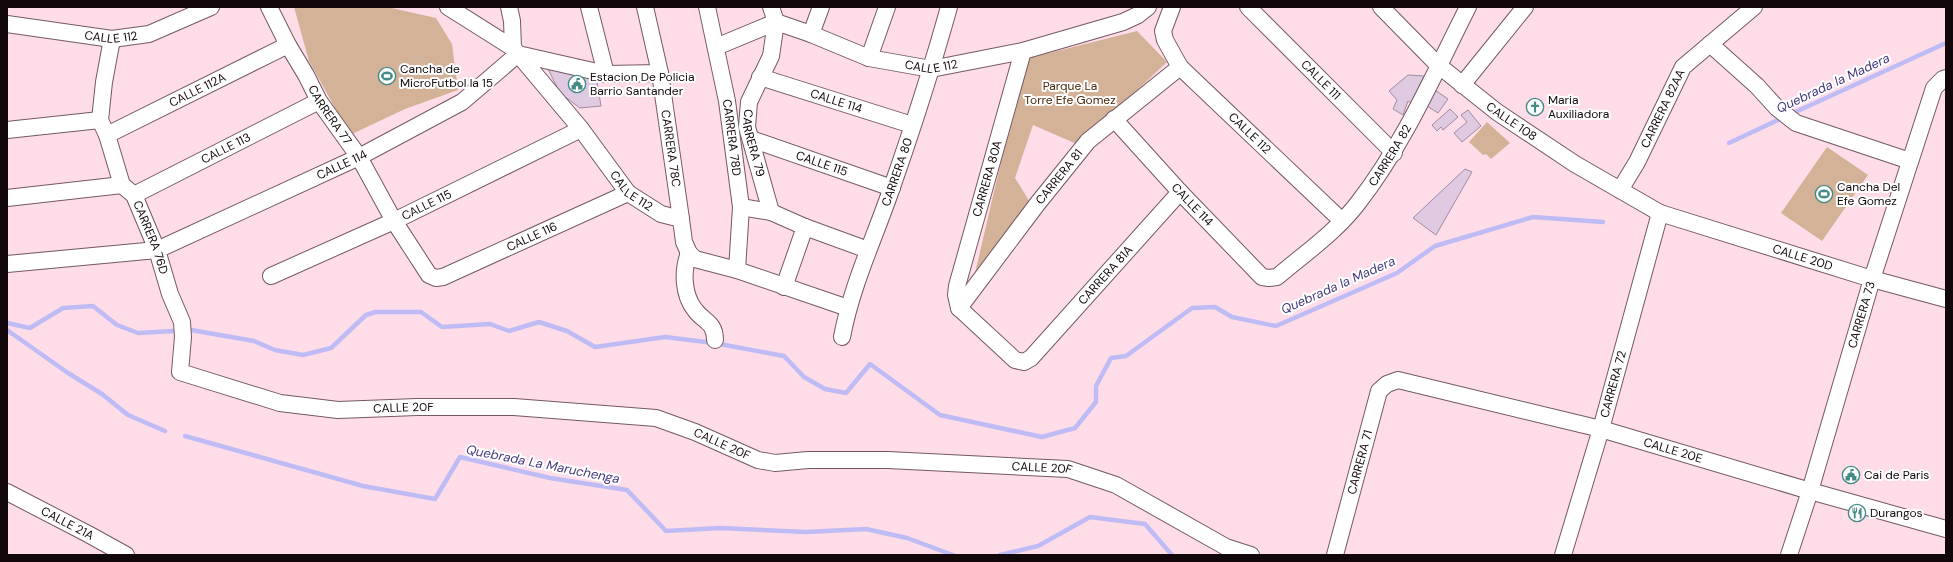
<svg xmlns="http://www.w3.org/2000/svg" width="1953" height="562" viewBox="0 0 1953 562" font-family="'DM Sans',sans-serif">
  <style>
    .green { fill: #d3b298 }
    .lines { fill: none; stroke-linecap: round; stroke-linejoin: round }
    .stream { stroke: #bfbbf5; stroke-width: 4.5 }
    .building { fill: #dfcae2; stroke: #9f8ca3 }
    .minor-casing { stroke: #745863; stroke-width: 18 }
    .minor { stroke: #fff; stroke-width: 16 }
    .labels { text-anchor: middle; dominant-baseline: central; stroke-width: 4; stroke-linejoin: round; paint-order: stroke }
    .street-label { font-size: 12px; fill: #12080c; stroke: #fff }
    .poi-label { font-size: 12px; fill: #12080c; stroke: #fff; text-anchor: start }
    .park-label { font-size: 12px; fill: #472504; stroke: #fff }
    .water-label { font-size: 13px; font-style: italic; fill: #45397e; stroke: #fff }
  </style>
  <rect width="100%" height="100%" fill="#fedde9"/>
  <path class="green" d="M294 7H387L436 18 452 44 458 90 405 109 350 135 309 61Z
    M1137 31 1167 62 1079 145 1033 125 1015 178 1033 207 972 286 1025 59Z
    M1487 122 1510 143 1491 159 1486 154 1483 155 1469 142Z
    M1827 147 1868 175 1822 241 1781 213Z"/>
  <g class="lines">
    <path class="stream" d="M1791 114 1946 43
      M1729 143 1784 117
      M7 323 30 328 63 308 93 306 117 325 138 333 191 330 254 341 275 350 303 355 331 348 366 315 376 312H421L442 327 490 324 509 331 539 322 567 331 595 347 665 337 714 343 784 356 804 377 825 389 846 393 870 364 940 415 1042 437 1075 428 1096 402V386L1111 358 1126 356 1192 308 1215 307 1232 317 1276 326 1397 273 1435 246 1533 217 1603 222
      M7 330 68 373 102 394 128 415 165 431
      M185 436 363 486 435 499 460 457 550 478 627 490 666 531 720 528 806 532 866 529 907 538 953 555
      M1000 555 1038 546 1090 517 1145 524 1172 555"/>
  </g>
  <path class="building" d="M547 67 596 76 601 106 580 108 560 93Z
    M1408 75 1424 76 1411 103 1408 101 1403 115 1393 109 1397 100 1389 91Z
    M1435 90 1448 99 1438 113 1427 106Z
    M1450 109 1458 117 1443 130 1441 127 1437 131 1432 125Z
    M1468 110 1481 126 1462 142 1454 133 1467 122 1461 115Z
    M1465 169 1472 172 1436 235 1413 218Z"/>
  <g class="lines">
    <defs>
      <g id="minor">
        <path id="s1" d="M269 7 288 45 306 75 319 101 359 157 394 221 429 275 436 278 443 277 628 193"/>
        <path id="s2" d="M448 7 513 48 581 129 628 193 661 214 681 219 684 242 689 253 695 259 737 270 848 308"/>
        <path d="M509 7 512 21 513 48"/>
        <path d="M589 7 606 74"/>
        <path id="s3" d="M645 7 660 73 681 219"/>
        <path id="s4" d="M707 7 727 101 741 207 737 270"/>
        <path id="s5" d="M771 7 776 22 771 56 749 102 747 127 771 212"/>
        <path id="s6" d="M1172 7 1163 31 1165 40 1180 67 1342 221"/>
        <path id="s7" d="M1248 7 1394 153"/>
        <path id="s8" d="M1381 7 1438 65 1497 112 1575 164 1660 213 1872 279 1946 299"/>
        <path id="s9" d="M7 24 112 39 149 34 211 7"/>
        <path d="M811 34 821 7"/>
        <path id="s10" d="M112 39 104 82 100 120 107 135 122 185 134 195 157 250 170 294 182 322 183 337 180 372 280 403 338 410 417 407H514L656 418 695 432 758 460 775 463 808 460H888L1068 469 1116 485 1226 547 1251 555"/>
        <path d="M1710 44 1757 86 1777 108 1796 123 1910 161"/>
        <path id="s11" d="M716 47 776 22 811 34 869 58 931 69 1023 51 1123 22 1138 15 1148 7"/>
        <path d="M869 58 887 7"/>
        <path id="s12" d="M760 77 912 125"/>
        <path d="M1462 85 1525 7"/>
        <path id="s13" d="M1114 119 1180 192 1262 277 1269 278 1277 277C1304 254 1336 232 1358 203 1404 144 1434 74 1468 7"/>
        <path d="M7 130 100 120"/>
        <path id="s14" d="M107 135 288 45"/>
        <path id="s15" d="M751 139 892 188"/>
        <path id="s16" d="M1620 190 1637 162 1683 67 1754 7"/>
        <path id="s17" d="M134 195 319 101"/>
        <path d="M7 198 122 185"/>
        <path d="M741 207 771 212 805 227 868 250"/>
        <path d="M689 253C682 271 683 295 695 310 704 322 715 322 715 340"/>
        <path id="s18" d="M7 264 157 250 359 157 462 102 518 54 606 74 660 73"/>
        <path id="s19" d="M271 276 394 221 581 129"/>
        <path d="M784 287 805 227"/>
        <path id="s20" d="M959 308 1038 203 1088 141 1180 67"/>
        <path id="s21" d="M959 308 1015 360 1024 362 1031 358 1180 192"/>
        <path id="s22" d="M959 308 956 295 957 286 1023 51"/>
        <path id="s23" d="M842 337C852 284 875 237 892 187 913 127 932 68 949 7"/>
        <path id="s24" d="M7 492 88 534 126 555"/>
        <path id="s25" d="M1335 555 1379 391 1387 384 1398 380 1601 429 1810 491 1946 529"/>
        <path id="s26" d="M1563 555 1601 429 1660 213"/>
        <path id="s27" d="M1789 555 1810 491 1872 279 1934 88 1943 79 1946 78"/>
      </g>
    </defs>
    <use href="#minor" class="minor-casing"/>
    <use href="#minor" class="minor"/>
  </g>
  <defs>
    <symbol id="stadium-ring" viewBox="-11 -11 22 22"><circle r="9.5" fill="#fff" stroke="#448b86" stroke-width="1.5"/><path d="M0-5a6.5 5 0 1 0 0 10a6.5 5 0 1 0 0-10ZM-3.5-1.8h7v3.6h-7Z" fill="#448b86"/></symbol>
    <symbol id="civic-ring" viewBox="-11 -11 22 22"><circle r="9.5" fill="#fff" stroke="#448b86" stroke-width="1.5"/><path d="M-.6-6.5H3V-4.5H.6V-3L4-1V1h2V6H-6V1h2V-1L-.6-3ZM-1.2 2.5V6h2.4V2.5Z" fill="#448b86"/></symbol>
    <symbol id="church-ring" viewBox="-11 -11 22 22"><circle r="9.5" fill="#fff" stroke="#448b86" stroke-width="1.5"/><path d="M-1.2-6h2.4v3.5h3.3v2.4h-3.3V6h-2.4V-.1h-3.3v-2.4h3.3Z" fill="#448b86"/></symbol>
    <symbol id="restaurant-ring" viewBox="-11 -11 22 22"><circle r="9.5" fill="#fff" stroke="#448b86" stroke-width="1.5"/><path d="M-5-6h1v4h1v-4h1v4h1v-4h1v5L-1.5 .5V6h-2V.5L-5-1ZM5-6V6H3V1.5H1.5Q1.5-4 5-6Z" fill="#448b86"/></symbol>
  </defs>
  <g fill-rule="evenodd">
    <use href="#stadium-ring" x="377" y="66" width="20" height="20"/>
    <use href="#civic-ring" x="567" y="74" width="20" height="20"/>
    <use href="#church-ring" x="1525" y="97" width="20" height="20"/>
    <use href="#stadium-ring" x="1814" y="184" width="20" height="20"/>
    <use href="#civic-ring" x="1841" y="465" width="20" height="20"/>
    <use href="#restaurant-ring" x="1847" y="503" width="20" height="20"/>
  </g>
  <g class="labels">
    <g class="street-label">
      <text stroke="none"><textPath href="#s9" startOffset="105">CALLE 112</textPath></text>
      <text stroke="none"><textPath href="#s11" startOffset="228">CALLE 112</textPath></text>
      <text stroke="none"><textPath href="#s7" startOffset="103">CALLE 111</textPath></text>
      <text stroke="none"><textPath href="#s14" startOffset="101">CALLE 112A</textPath></text>
      <text stroke="none"><textPath href="#s12" startOffset="80">CALLE 114</textPath></text>
      <text stroke="none"><textPath href="#s16" startOffset="92">CARRERA 82AA</textPath></text>
      <text stroke="none"><textPath href="#s1" startOffset="124">CARRERA 77</textPath></text>
      <text stroke="none"><textPath href="#s8" startOffset="174">CALLE 108</textPath></text>
      <text stroke="none"><textPath href="#s6" startOffset="162">CALLE 112</textPath></text>
      <text stroke="none"><textPath href="#s4" startOffset="133">CARRERA 78D</textPath></text>
      <text stroke="none"><textPath href="#s5" startOffset="143">CARRERA 79</textPath></text>
      <text stroke="none"><textPath href="#s17" startOffset="103">CALLE 113</textPath></text>
      <text stroke="none"><textPath href="#s3" startOffset="144">CARRERA 78C</textPath></text>
      <text stroke="none"><textPath href="#s13" startOffset="399">CARRERA 82</textPath></text>
      <text stroke="none"><textPath href="#s15" startOffset="75">CALLE 115</textPath></text>
      <text stroke="none"><textPath href="#s18" startOffset="354">CALLE 114</textPath></text>
      <text stroke="none"><textPath href="#s23" startOffset="174">CARRERA 80</textPath></text>
      <text stroke="none"><textPath href="#s20" startOffset="165">CARRERA 81</textPath></text>
      <text stroke="none"><textPath href="#s22" startOffset="134">CARRERA 80A</textPath></text>
      <text stroke="none"><textPath href="#s2" startOffset="263">CALLE 112</textPath></text>
      <text stroke="none"><textPath href="#s13" startOffset="116">CALLE 114</textPath></text>
      <text stroke="none"><textPath href="#s19" startOffset="171">CALLE 115</textPath></text>
      <text stroke="none"><textPath href="#s1" startOffset="425">CALLE 116</textPath></text>
      <text stroke="none"><textPath href="#s10" startOffset="212">CARRERA 76D</textPath></text>
      <text stroke="none"><textPath href="#s8" startOffset="498">CALLE 20D</textPath></text>
      <text stroke="none"><textPath href="#s21" startOffset="205">CARRERA 81A</textPath></text>
      <text stroke="none"><textPath href="#s27" startOffset="251">CARRERA 73</textPath></text>
      <text stroke="none"><textPath href="#s26" startOffset="178">CARRERA 72</textPath></text>
      <text stroke="none"><textPath href="#s10" startOffset="581">CALLE 20F</textPath></text>
      <text stroke="none"><textPath href="#s10" startOffset="905">CALLE 20F</textPath></text>
      <text stroke="none"><textPath href="#s25" startOffset="476">CALLE 20E</textPath></text>
      <text stroke="none"><textPath href="#s25" startOffset="96">CARRERA 71</textPath></text>
      <text stroke="none"><textPath href="#s10" startOffset="1229">CALLE 20F</textPath></text>
      <text stroke="none"><textPath href="#s24" startOffset="68">CALLE 21A</textPath></text>
    </g>
    <g class="poi-label">
      <text x="400" y="69">Cancha de<tspan x="400" dy="14">MicroFutbol la 15</tspan></text>
      <text x="590" y="77">Estacion De Policia<tspan x="590" dy="14">Barrio Santander</tspan></text>
      <text x="1548" y="100">Maria<tspan x="1548" dy="14">Auxiliadora</tspan></text>
      <text x="1837" y="187">Cancha Del<tspan x="1837" dy="14">Efe Gomez</tspan></text>
      <text x="1864" y="475">Cai de Paris</text>
      <text x="1870" y="513">Durangos</text>
    </g>
    <g class="park-label">
      <text x="1070" y="86">Parque La<tspan x="1070" dy="14">Torre Efe Gomez</tspan></text>
    </g>
    <g class="water-label">
      <text transform="translate(1833 83) rotate(-25)">Quebrada la Madera</text>
      <text transform="translate(1338 285) rotate(-24)">Quebrada la Madera</text>
      <text transform="translate(543 464) rotate(11)">Quebrada La Maruchenga</text>
    </g>
  </g>
  <rect width="1953" height="562" fill="none" stroke="#12080c" stroke-width="16"/>
</svg>
